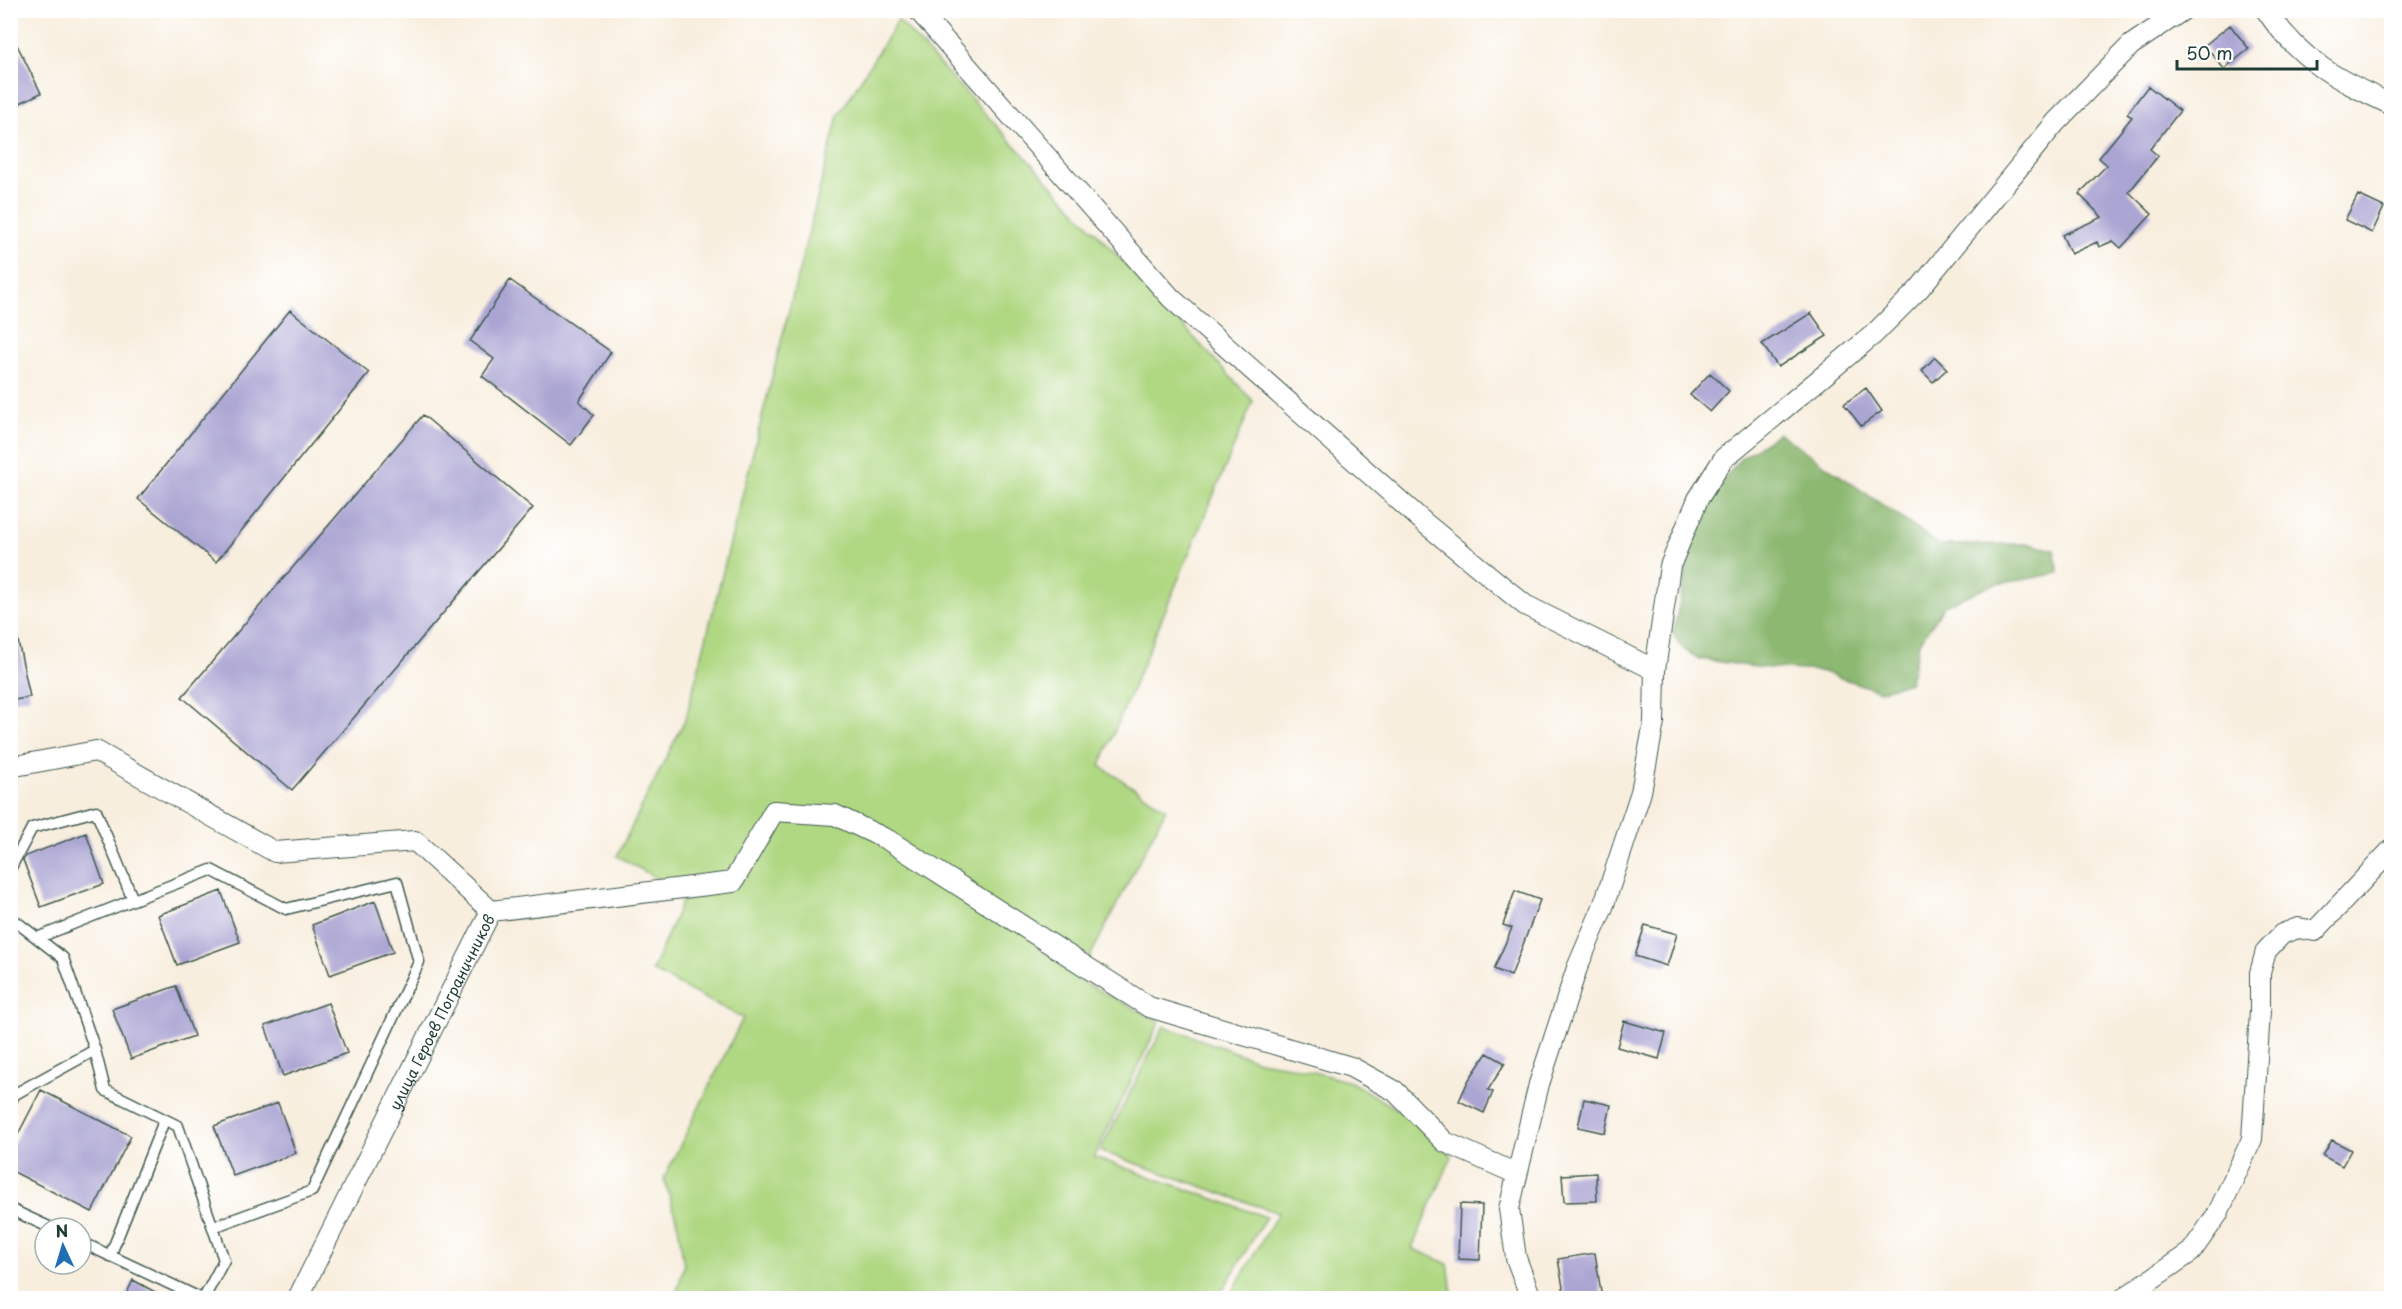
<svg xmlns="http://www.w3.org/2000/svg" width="2402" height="1309" viewBox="0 0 2402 1309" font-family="'Playpen Sans',sans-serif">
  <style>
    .green { fill: #b0d883; stroke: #688a5c; stroke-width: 1.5 }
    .forest { fill: #8cb871; stroke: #567a52; stroke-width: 1.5 }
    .building { fill: #aba5d3 }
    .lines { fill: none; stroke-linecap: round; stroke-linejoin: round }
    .service-casing { stroke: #40584e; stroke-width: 13 }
    .minor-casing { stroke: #40584e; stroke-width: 22 }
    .service { stroke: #fff; stroke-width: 10 }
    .minor { stroke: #fff; stroke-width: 20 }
    .labels { text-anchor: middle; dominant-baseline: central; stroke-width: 4.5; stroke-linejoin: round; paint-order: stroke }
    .street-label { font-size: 15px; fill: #1f3d34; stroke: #fff }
  </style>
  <rect width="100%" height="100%" fill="#fff"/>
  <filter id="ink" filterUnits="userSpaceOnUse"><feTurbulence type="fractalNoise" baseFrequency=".0167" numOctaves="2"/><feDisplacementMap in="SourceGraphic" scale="12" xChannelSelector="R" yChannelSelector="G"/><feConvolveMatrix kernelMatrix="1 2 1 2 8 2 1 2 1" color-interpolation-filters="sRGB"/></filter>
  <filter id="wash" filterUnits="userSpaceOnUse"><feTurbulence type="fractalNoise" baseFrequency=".008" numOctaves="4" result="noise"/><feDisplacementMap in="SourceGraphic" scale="24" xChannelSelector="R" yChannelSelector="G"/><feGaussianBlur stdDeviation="1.35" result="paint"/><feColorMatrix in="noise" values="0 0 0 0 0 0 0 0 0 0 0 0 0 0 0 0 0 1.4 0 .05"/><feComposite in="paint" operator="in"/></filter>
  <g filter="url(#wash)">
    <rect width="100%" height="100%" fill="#f8eede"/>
    <path class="green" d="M898 20 1253 401 1100 766 1166 809 1078 980 1160 1021 1094 1157 1266 1217 1218 1298H675L684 1266 678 1225 664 1178 743 1018 652 971 685 894 617 856 686 718 838 116Z
      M1164 1026 1259 1061 1290 1066 1351 1082 1411 1118 1452 1156 1412 1248 1448 1264 1453 1298H1229L1278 1213 1100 1151Z"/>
    <path class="forest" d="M1779 433 1940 545 2030 544 2054 550 2059 573 1992 585 1945 605 1919 643 1910 682 1880 691 1820 671 1756 667 1699 659 1683 649 1673 634 1690 552 1717 489 1740 459Z"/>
    <g id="blocks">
      <path class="building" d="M2230 25 2249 49 2224 69 2205 45Z
        M10 31 41 93 10 108Z
        M2148 86 2180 111 2150 149 2158 156 2129 192 2152 214 2121 248 2113 241 2099 247 2097 242 2071 254 2062 235 2102 217 2079 194 2107 165 2099 158 2132 117 2127 114Z
        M2358 195 2384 207 2372 233 2345 220Z
        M510 280 611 352 579 401 594 415 571 445 482 376 494 359 470 341Z
        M290 310 369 373 216 562 138 499Z
        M1811 313 1827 336 1778 367 1762 344Z
        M1935 357 1947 369 1933 382 1922 371Z
        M1710 373 1729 391 1710 412 1690 395Z
        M1866 388 1882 411 1861 426 1844 404Z
        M423 415 533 508 292 790 182 697Z
        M17 636 30 697 10 701V637Z
        M86 833 104 884 41 907 23 860 26 856Z
        M221 891 240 942 177 965 158 915Z
        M1515 891 1540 900 1511 976 1494 969 1512 928 1503 925Z
        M375 901 393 952 330 975 312 925Z
        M1645 925 1677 934 1667 966 1635 956Z
        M176 986 194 1036 131 1059 112 1009Z
        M328 1003 347 1053 283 1076 265 1026Z
        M1624 1021 1666 1033 1659 1059 1617 1047Z
        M1487 1053 1505 1063 1488 1090 1493 1092 1484 1113 1459 1101 1468 1081Z
        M41 1090 131 1136 92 1212 10 1170V1150Z
        M1584 1099 1611 1105 1605 1133 1578 1127Z
        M278 1103 296 1153 233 1176 214 1126Z
        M2332 1140 2351 1150 2342 1166 2323 1156Z
        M1596 1173 1597 1201 1564 1202 1562 1175Z
        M1460 1204 1482 1205 1480 1260 1458 1259Z
        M1595 1253 1602 1299H1565L1558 1259Z
        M133 1280 168 1299H124Z"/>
    </g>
  </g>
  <g filter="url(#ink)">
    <use href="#blocks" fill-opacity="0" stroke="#40584e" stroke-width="1.5"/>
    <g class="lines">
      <defs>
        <path id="service" d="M10 869 32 828 96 811 133 900 37 938
          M133 900 211 870 286 909 397 882 419 962 312 1191 213 1227
          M10 917 63 958 95 1050
          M10 1102 15 1094 95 1050 105 1090 178 1126 224 1260 204 1298
          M10 1209 51 1228
          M81 1242 200 1298
          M110 1256 164 1121"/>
        <g id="minor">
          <path d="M918 10 1171 298 1426 524 1525 605 1655 670"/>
          <path d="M2266 10C2301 62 2337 79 2392 105"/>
          <path d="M10 767 96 751 275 852 415 841 491 911"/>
          <path id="s1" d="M298 1298 491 911 733 882 774 811 835 815 888 840 1149 1007 1351 1067 1395 1091 1445 1142 1517 1174"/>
          <path d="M1531 1298 1516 1258 1509 1209 1539 1084 1577 968 1603 907 1641 792 1654 722 1655 670 1670 566 1698 499 1724 458 1874 334 1919 289 2056 122 2131 45 2183 10"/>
          <path d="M2124 1298 2191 1252 2217 1215 2252 1139 2260 1011V973L2266 951 2282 934 2298 928 2315 931 2392 849"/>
        </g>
      </defs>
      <use href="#service" class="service-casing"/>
      <use href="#minor" class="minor-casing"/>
      <use href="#service" class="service"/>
      <use href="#minor" class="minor"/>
    </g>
  </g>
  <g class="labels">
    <g class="street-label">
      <text stroke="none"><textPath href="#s1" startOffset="320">улица Героев Пограничников</textPath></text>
    </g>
  </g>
  <rect width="2402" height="1309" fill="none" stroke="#fff" stroke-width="36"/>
  <g transform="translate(63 1246) rotate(356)"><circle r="28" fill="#ffffff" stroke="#a5b1ae" stroke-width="1.5"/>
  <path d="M0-4.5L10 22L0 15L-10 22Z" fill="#1f6fb2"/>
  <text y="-9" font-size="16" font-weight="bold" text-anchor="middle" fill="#1f3d34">N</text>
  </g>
  <path d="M2177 60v9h140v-9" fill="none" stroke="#1f3d34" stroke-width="3"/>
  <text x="2186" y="60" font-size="18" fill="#1f3d34" stroke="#ffffff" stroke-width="4.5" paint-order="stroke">50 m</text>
</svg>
